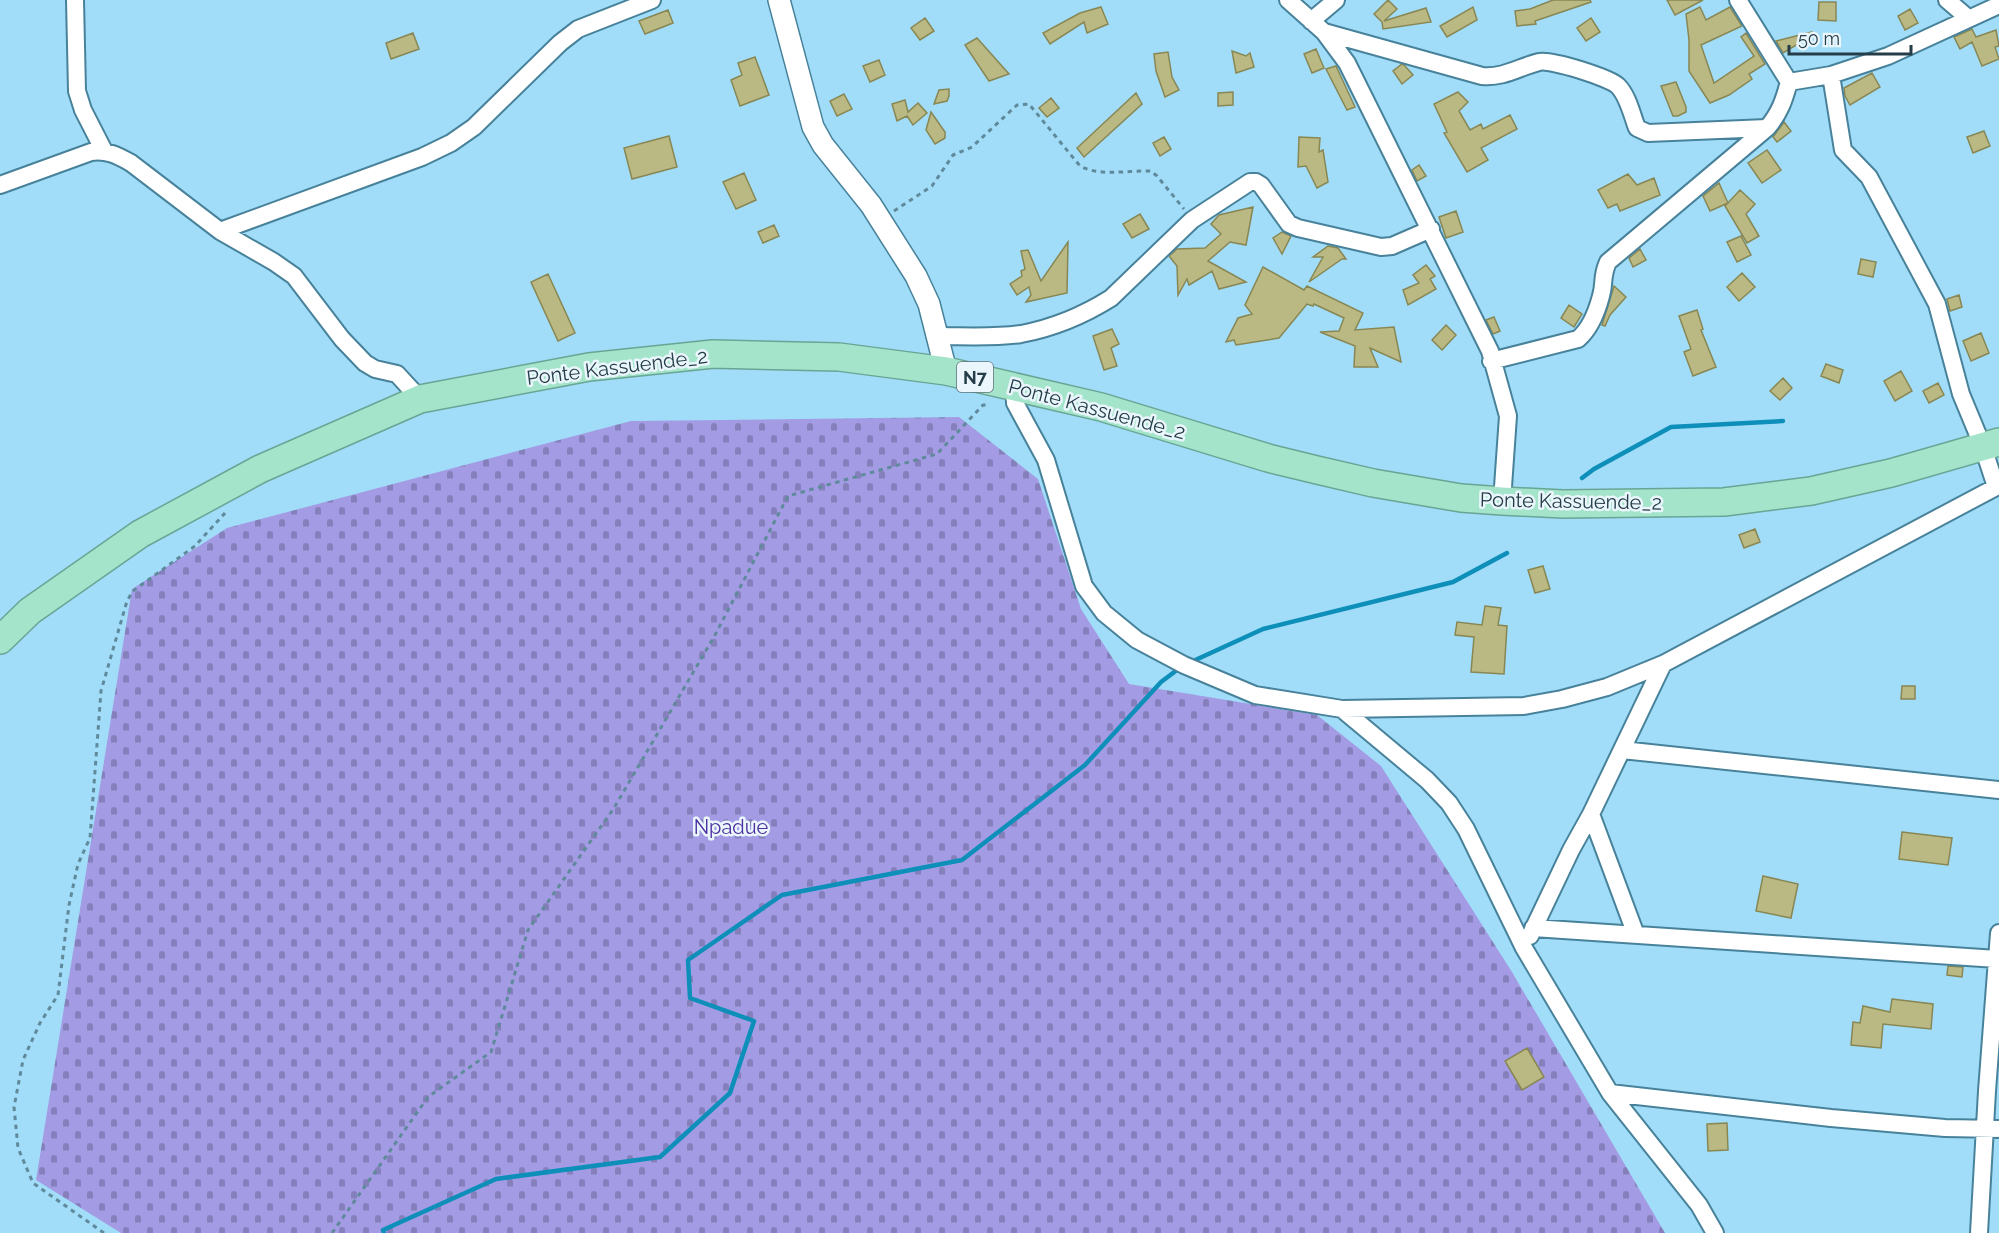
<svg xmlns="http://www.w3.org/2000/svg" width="1999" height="1233" viewBox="0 0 1999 1233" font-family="Raleway,sans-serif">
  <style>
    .cemetery { fill: url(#cemetery-stones) }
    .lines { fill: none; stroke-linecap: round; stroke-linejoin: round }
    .stream { stroke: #0d8fb9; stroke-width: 4.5 }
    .building { fill: #bab984; stroke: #888754; stroke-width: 1.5 }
    .minor-casing { stroke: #48829a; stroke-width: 20 }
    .tertiary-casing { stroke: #48829a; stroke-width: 24 }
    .trunk-casing { stroke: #68a595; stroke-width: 30 }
    .path { stroke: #608a9c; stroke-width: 3; stroke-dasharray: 4.5 4.5; stroke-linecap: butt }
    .minor { stroke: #fff; stroke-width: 16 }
    .tertiary { stroke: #fff; stroke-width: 21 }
    .trunk { stroke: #a4e4cb; stroke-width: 27 }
    .labels { text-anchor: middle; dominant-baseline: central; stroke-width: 5; stroke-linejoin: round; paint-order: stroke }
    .shield { fill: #eaf6fb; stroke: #5f747e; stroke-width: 1.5 }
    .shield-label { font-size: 18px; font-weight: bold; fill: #243d48 }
    .street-label { font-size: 20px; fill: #243d48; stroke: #eaf6fb }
    .park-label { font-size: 20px; fill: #4b2ea1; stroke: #eaf6fb }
  </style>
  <defs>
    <pattern id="cemetery-stones" width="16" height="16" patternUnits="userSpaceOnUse" patternTransform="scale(1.5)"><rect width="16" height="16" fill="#a39ce4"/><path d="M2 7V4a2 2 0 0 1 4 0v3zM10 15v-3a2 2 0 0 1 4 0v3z" fill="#8580bb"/></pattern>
  </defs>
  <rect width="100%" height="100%" fill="#a1ddf8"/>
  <path class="cemetery" d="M959 417 1038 479 1081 609 1129 684 1317 715 1381 766 1512 972 1665 1233H121L36 1180 132 589 227 528 631 421Z"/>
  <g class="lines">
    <path class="stream" d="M1582 478 1594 469 1671 427 1783 421
      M1191 662 1263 629 1453 582 1507 553
      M384 1233 383 1230 496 1179 660 1157 730 1093 754 1021 690 998 688 960 782 895 962 860 1085 765 1161 682 1181 667"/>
  </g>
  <path class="building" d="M1388 0 1397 9 1384 21 1426 8 1431 22 1383 29 1382 22 1374 14Z
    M1553 0H1590L1591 2 1535 21 1536 24 1517 26 1515 11 1530 9Z
    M1667 0H1703L1675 15Z
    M1819 2H1836V21L1818 20Z
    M1101 7 1108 24 1087 33 1084 22 1050 44 1043 33 1080 13Z
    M1473 7 1477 20 1447 37 1440 26Z
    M1700 7 1706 20 1730 7 1742 26 1701 45 1714 83 1754 56 1741 37 1746 33 1765 64 1749 74 1752 79 1729 95 1710 103 1689 71V40L1686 14Z
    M1910 9 1918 23 1905 30 1898 16Z
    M668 10 673 23 645 34 639 21Z
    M925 18 934 31 920 40 911 28Z
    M1591 18 1600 32 1586 41 1577 28Z
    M1972 29 1976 37 1996 30 1999 46 1995 47 1999 59 1982 66 1972 42 1960 49 1954 37Z
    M1812 32 1813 35 1783 53 1776 41Z
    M413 33 419 49 391 59 386 43Z
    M977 38 1009 74 989 81 965 45Z
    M1316 49 1324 68 1312 73 1304 54Z
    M1232 51 1246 56 1250 53 1254 67 1236 73Z
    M1168 52 1172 77 1179 90 1165 97 1156 71 1154 54Z
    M755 57 769 95 740 106 731 80 742 75 738 63Z
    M879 60 885 75 870 82 863 66Z
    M1402 64 1405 66 1413 75 1402 84 1393 71Z
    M1336 66 1355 107 1347 110 1326 69Z
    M1872 73 1880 87 1850 105 1845 96 1844 88Z
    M1676 82 1686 107V112L1678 116H1673L1661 86Z
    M949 89V96L947 101 934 104 939 90Z
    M1233 92V105L1218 106V93Z
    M1458 92 1468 102 1459 111 1470 130 1481 124 1483 129 1510 115 1517 129 1481 148 1488 160 1467 172 1444 133 1447 132 1434 104Z
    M1136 93 1142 104 1084 157 1077 148Z
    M844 94 852 109 837 116 830 101Z
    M1051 98 1059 108 1047 117 1039 108Z
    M905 100 908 112 918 103 927 113 913 125 907 116 897 121 892 104Z
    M931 112 945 132V138L935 144 926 130Z
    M1784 122 1791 131 1777 142 1773 137Z
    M1984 131 1990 146 1973 153 1967 137Z
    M669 136 677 167 632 179 624 148Z
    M1164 137 1171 149 1160 156 1153 143Z
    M1299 137 1320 138 1319 152 1323 150 1328 182 1317 188 1306 166 1298 167Z
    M1767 150 1781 170 1762 183 1748 163Z
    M1419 165 1426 176 1417 181 1412 170Z
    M744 173 756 200 736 209 723 182Z
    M1628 174 1637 185 1654 178 1660 195 1620 211 1617 204 1608 208 1598 190Z
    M1719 183 1728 203 1710 211 1703 196Z
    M1740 190 1755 204 1746 214 1759 236 1747 243 1725 206Z
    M1253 207 1246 245 1230 242 1208 261 1246 282 1219 289 1212 271 1189 285 1187 279 1178 295 1177 266 1169 256 1177 249 1205 248 1221 234 1211 224 1219 215Z
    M1456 211 1463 232 1446 238 1439 217Z
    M1140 214 1149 229 1132 238 1123 224Z
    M774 225 779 236 763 243 758 232Z
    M1282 232 1291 236 1282 254 1273 238Z
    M1741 236 1751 255 1737 262 1727 242Z
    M1068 242 1067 293 1026 302 1031 295 1029 287 1017 295 1010 284 1022 276 1021 271 1025 269 1021 251 1028 250 1041 281Z
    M1328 246 1338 248 1346 259H1342L1309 282 1323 257H1313Z
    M1640 249 1646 260 1633 267 1629 258Z
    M1861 259 1876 262 1873 277 1858 274Z
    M1426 265 1435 276 1430 279 1436 289 1408 305 1403 290 1419 283 1413 275Z
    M1263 267 1304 290 1307 286 1363 313 1355 330 1394 327 1401 362 1370 348 1378 367H1354L1355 346 1320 332 1339 331 1344 318 1314 304 1313 306 1307 304 1279 338 1236 345 1234 340 1226 342 1238 318 1252 314 1245 305Z
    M1742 273 1755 287 1739 301 1727 287Z
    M548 274 575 333 558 341 531 282Z
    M1614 286 1626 297 1610 315 1605 326 1602 325Z
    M1959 295 1962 307 1950 311 1947 299Z
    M1569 305 1582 314 1574 327 1561 318Z
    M1697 310 1703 329 1701 330 1716 367 1693 376 1684 352 1691 349 1679 316Z
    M1494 317 1500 331 1493 334 1486 320Z
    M1446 325 1456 335 1442 350 1432 340Z
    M1112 329 1119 344 1111 348 1117 366 1104 370 1093 336Z
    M1981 333 1989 353 1971 361 1963 341Z
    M1826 364 1843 370 1839 383 1821 376Z
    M1901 371 1912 391 1895 401 1884 381Z
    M1783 378 1792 388 1780 400 1770 391Z
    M1938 383 1944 395 1929 403 1923 391Z
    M1755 529 1760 542 1744 548 1739 535Z
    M1543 566 1550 589 1535 593 1528 570Z
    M1485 606 1501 608 1498 625 1507 626 1504 674 1471 672 1474 637 1455 635 1457 622 1482 625Z
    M1902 686H1915V699H1901Z
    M1902 832 1952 838 1948 865 1899 859Z
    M1763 876 1798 884 1791 918 1756 911Z
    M1948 966 1963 967 1962 977 1947 975Z
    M1892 999 1933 1004 1931 1029 1883 1024 1881 1048 1851 1045 1853 1022 1860 1023 1863 1006 1890 1012Z
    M1527 1048 1544 1077 1522 1090 1505 1061Z
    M1727 1123 1728 1150 1708 1151 1707 1124Z"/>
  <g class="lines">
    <defs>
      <path id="minor" d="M75 0 77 91 83 110 104 151
        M1288 0 1324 32 1347 63 1490 351 1508 416 1502 501
        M1947 0 1968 18
        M1311 21 1336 0
        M1324 32 1482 76C1504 78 1519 67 1539 62 1551 59 1610 78 1618 86 1628 96 1632 115 1637 128L1648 133 1767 128
        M1831 75 1888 56 1999 5
        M0 185 91 152C107 150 117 155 131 163L220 231 274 262 294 276 342 339 365 363 375 369 397 374 420 399
        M220 231 422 157 451 143 474 127 560 43 578 29 652 0
        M937 336C964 336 994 338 1021 334 1053 328 1084 315 1111 298L1192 220 1250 182H1256L1261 185 1289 224 1298 228 1381 247 1392 246 1431 229
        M1491 361 1578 339C1590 329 1597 311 1601 296 1605 283 1601 277 1608 262L1767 128C1780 113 1784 100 1789 82L1738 0
        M1014 386 1015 403 1046 460 1084 586 1104 613 1137 640 1184 665 1255 695 1342 709 1524 706 1562 699 1607 687 1663 664 1996 487 1983 447 1961 394 1937 304 1869 177 1843 150 1831 75 1789 82
        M1342 709 1427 780 1449 803 1466 829 1524 948 1610 1093 1699 1205 1715 1233
        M1622 750 1999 790
        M1591 814 1636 935
        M1533 928 1997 959
        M1530 936 1571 850 1591 814 1663 664
        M1610 1093 1831 1118 1945 1128 1999 1129
        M1979 1233 1987 1091 1999 933"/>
      <path id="tertiary" d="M779 0 813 127 823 145 871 205 916 276 929 304 946 371"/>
      <path id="trunk" d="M0 640 30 611 140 534 260 469 420 399 589 367 713 354 839 357 946 371 1101 407 1268 458 1317 470 1373 483 1461 498 1502 501 1563 504 1724 502 1811 491 1891 473 1999 442"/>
    </defs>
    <use href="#minor" class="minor-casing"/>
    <use href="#tertiary" class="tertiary-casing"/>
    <use href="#trunk" class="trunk-casing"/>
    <path class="path" d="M894 211 932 186 953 155 972 147 1017 105 1029 104 1080 166C1101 177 1127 170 1151 171L1157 176 1184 209
      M104 1233 33 1183 18 1148 14 1107 23 1060 40 1023 58 995 69 905 78 864 90 838 101 691 127 601 133 591 195 546 225 513
      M332 1233 428 1097 491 1052 528 930 614 808 715 635 788 496 937 454 983 405H990"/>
    <use href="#minor" class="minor"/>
    <use href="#tertiary" class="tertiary"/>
    <use href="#trunk" class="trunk"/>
  </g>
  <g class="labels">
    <rect class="shield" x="957" y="362" width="36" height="30" rx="4.5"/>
    <g class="shield-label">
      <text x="975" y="377">N7</text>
    </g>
    <g class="street-label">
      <text transform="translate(617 367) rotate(-7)">Ponte Kassuende_2</text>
      <text transform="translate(1097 409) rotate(15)">Ponte Kassuende_2</text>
      <text transform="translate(1571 501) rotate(1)">Ponte Kassuende_2</text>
    </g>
    <g class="park-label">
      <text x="731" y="827">Npadue</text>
    </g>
  </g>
  <path d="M1789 45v9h122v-9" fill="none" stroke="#243d48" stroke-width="3"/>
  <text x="1798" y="45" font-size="18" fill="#243d48" stroke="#eaf6fb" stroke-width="4.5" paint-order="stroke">50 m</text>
</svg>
